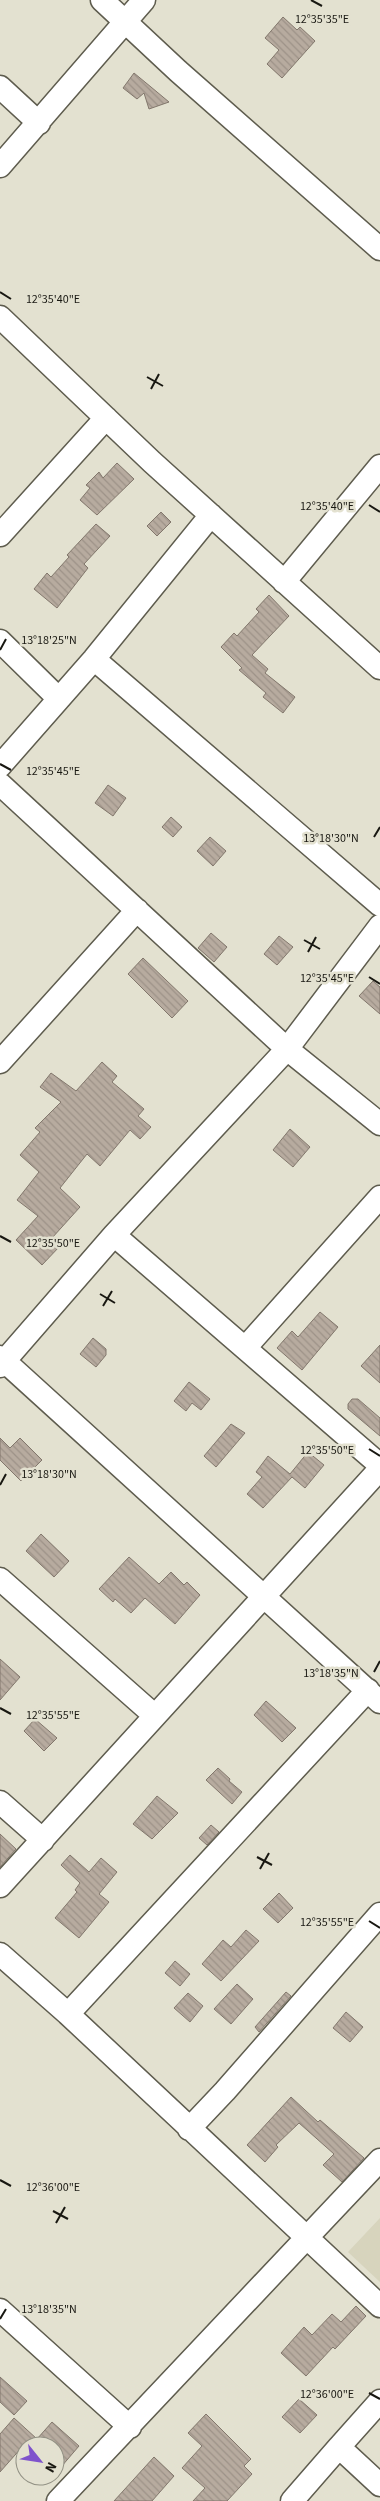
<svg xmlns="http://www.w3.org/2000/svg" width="380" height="2501" viewBox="0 0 380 2501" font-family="'Source Sans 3',sans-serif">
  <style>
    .built { fill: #d7d4bd }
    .building { fill: url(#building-back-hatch); stroke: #82776c }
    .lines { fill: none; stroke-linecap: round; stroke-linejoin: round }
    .minor-casing { stroke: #5e5c4e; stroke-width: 25 }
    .minor { stroke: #fff; stroke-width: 22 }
    .ticks { fill: none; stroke: #191812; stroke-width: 2 }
    .ticks-label { font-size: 12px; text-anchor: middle; fill: #191812; stroke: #e3e1d0; stroke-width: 5; stroke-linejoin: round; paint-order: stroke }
  </style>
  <defs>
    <pattern id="building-back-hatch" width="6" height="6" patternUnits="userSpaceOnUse" patternTransform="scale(1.25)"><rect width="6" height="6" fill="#b7ab9f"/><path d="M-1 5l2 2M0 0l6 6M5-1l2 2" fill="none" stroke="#9d9288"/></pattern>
  </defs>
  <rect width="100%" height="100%" fill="#e3e1d0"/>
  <path class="built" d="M380 2218V2282L348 2252Z"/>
  <path class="building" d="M283 17 297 30 300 27 315 41 282 78 267 64 279 50 265 38Z
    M134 73 151 87 169 102 149 109 144 93 137 99 123 88Z
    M117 463 134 479 97 515 80 500 90 488 86 485 99 472 103 478Z
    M161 512 171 522 157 536 147 526Z
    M96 524 110 536 84 564 88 568 57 608 34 589 47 573 51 577 69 557 67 555Z
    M269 595 289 616 252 655 268 669 265 673 295 697 283 713 263 697 266 693 239 670 242 668 221 647 234 633 237 636 259 612 256 609Z
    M108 785 126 798 113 816 95 803Z
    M171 817 182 827 173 837 162 827Z
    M210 837 226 851 213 866 197 851Z
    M211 933 227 947 214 962 198 948Z
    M279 936 293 947 277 965 264 954Z
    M143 958 188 1001 172 1018 128 974Z
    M373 981 380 987V1014L359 996Z
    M102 1062 117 1076 112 1082 144 1109 138 1116 151 1127 140 1139 130 1130 100 1166 87 1154 60 1188 80 1207 52 1238 60 1246 42 1265 16 1240 38 1216 17 1200 39 1172 20 1155 40 1132 35 1128 61 1102 40 1087 51 1073 76 1091Z
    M290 1129 310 1147 293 1167 273 1150Z
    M320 1312 338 1327 302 1370 277 1348 292 1331 298 1337Z
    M93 1338 106 1349V1355L96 1367 80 1354Z
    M380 1345V1383L361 1366Z
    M189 1382 210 1399 201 1410 192 1403 186 1411 174 1401Z
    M352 1399H358L380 1418V1436L348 1409V1404Z
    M231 1424 245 1433 216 1467 204 1456Z
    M0 1438 10 1448 20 1438 42 1460 21 1481 0 1460Z
    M308 1452 324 1465 305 1488 292 1477 263 1508 247 1494 262 1477 256 1472 268 1456 290 1474Z
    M41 1534 69 1561 54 1577 26 1551Z
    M129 1557 159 1584 171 1572 184 1585 187 1582 200 1595 175 1624 145 1598 131 1613 115 1599 113 1602 99 1589Z
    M0 1659 20 1677 0 1700Z
    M266 1701 296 1728 282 1742 254 1715Z
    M35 1719 57 1738 44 1751 24 1731Z
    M218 1768 230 1779 229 1781 242 1792 232 1804 206 1780Z
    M157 1796 178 1813 152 1839 133 1824Z
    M211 1825 219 1832 207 1845 199 1838Z
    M0 1834 16 1849 0 1867Z
    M70 1855 89 1872 101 1858 117 1872 99 1894 109 1902 79 1938 55 1918 77 1892 75 1890 80 1883 61 1865Z
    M279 1893 293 1908 278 1923 263 1909Z
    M246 1930 259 1941 221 1981 202 1964 223 1940 231 1947Z
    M175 1961 190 1974 180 1986 165 1973Z
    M237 1984 253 1999 231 2024 214 2009Z
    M286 1992 291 1996 259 2032 255 2027Z
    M188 1993 203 2006 190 2022 174 2008Z
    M346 2012 363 2027 350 2042 333 2028Z
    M291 2097 318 2122 320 2120 364 2158 342 2182 323 2165 334 2154 299 2123 276 2145 278 2147 265 2162 247 2145Z
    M356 2306 366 2316 335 2349 333 2347 306 2376 281 2353 304 2327 312 2335 332 2314 341 2322Z
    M0 2377 27 2401 14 2415 0 2402Z
    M299 2399 317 2415 300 2433 282 2417Z
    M206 2414 251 2459 244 2466 252 2474 227 2501H193L205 2488 182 2468 202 2446 188 2433Z
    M14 2418 37 2439 52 2422 79 2446 55 2474V2446H23L0 2472V2434Z
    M154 2457 174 2476 152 2501H114Z"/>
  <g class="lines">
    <defs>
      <path id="minor" d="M102 0 178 71 380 249
        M0 87 39 123
        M0 166 144 0
        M0 317 152 462 380 668
        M0 535 106 418
        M284 582 380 466
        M0 641 58 698
        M94 659 380 905
        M0 766 94 659 211 515
        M0 784 287 1049 380 1124
        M0 1062 137 910
        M114 1235 380 1465
        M245 1348 380 1197
        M0 1357 380 1702
        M0 1366 114 1235 287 1049 380 926
        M0 1579 154 1715
        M0 1802 43 1840
        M0 1886 380 1469
        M0 1954 68 2014 368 1690
        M68 2014 380 2306
        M189 2129 225 2091 380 1914
        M0 2310 130 2427
        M380 2401 339 2447 380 2485
        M58 2501 380 2160
        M292 2501 339 2447"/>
    </defs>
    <use href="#minor" class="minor-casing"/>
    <use href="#minor" class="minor"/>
  </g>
  <path class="ticks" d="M311 0 322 6M0 292 11 299M147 377 163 386M151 389 159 374M369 505 380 512M0 650 6 639M0 764 11 770M374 837 380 827M304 940 320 949M308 952 316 937M369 977 380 984M0 1236 11 1242M100 1294 115 1303M103 1306 112 1291M369 1449 380 1456M0 1485 6 1474M374 1672 380 1661M0 1708 11 1714M257 1857 272 1865M260 1869 269 1853M369 1921 380 1928M0 2180 11 2186M53 2211 68 2219M56 2223 65 2207M0 2319 6 2309M369 2393 380 2399"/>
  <g class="ticks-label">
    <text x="322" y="23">12°35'35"E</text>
    <text x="53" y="303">12°35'40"E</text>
    <text x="327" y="510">12°35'40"E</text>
    <text x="49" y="644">13°18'25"N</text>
    <text x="53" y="775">12°35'45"E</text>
    <text x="331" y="842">13°18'30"N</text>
    <text x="327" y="982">12°35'45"E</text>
    <text x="53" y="1247">12°35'50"E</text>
    <text x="327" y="1454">12°35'50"E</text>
    <text x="49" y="1478">13°18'30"N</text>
    <text x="331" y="1677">13°18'35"N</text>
    <text x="53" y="1719">12°35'55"E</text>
    <text x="327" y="1926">12°35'55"E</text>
    <text x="53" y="2191">12°36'00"E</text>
    <text x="49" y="2313">13°18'35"N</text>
    <text x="327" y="2398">12°36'00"E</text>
  </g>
  <g transform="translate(40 2461) rotate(120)"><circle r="24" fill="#e3e1d0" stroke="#929184"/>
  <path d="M0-4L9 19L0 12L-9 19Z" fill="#7f53cc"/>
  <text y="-8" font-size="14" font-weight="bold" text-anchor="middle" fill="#191812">N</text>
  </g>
</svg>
